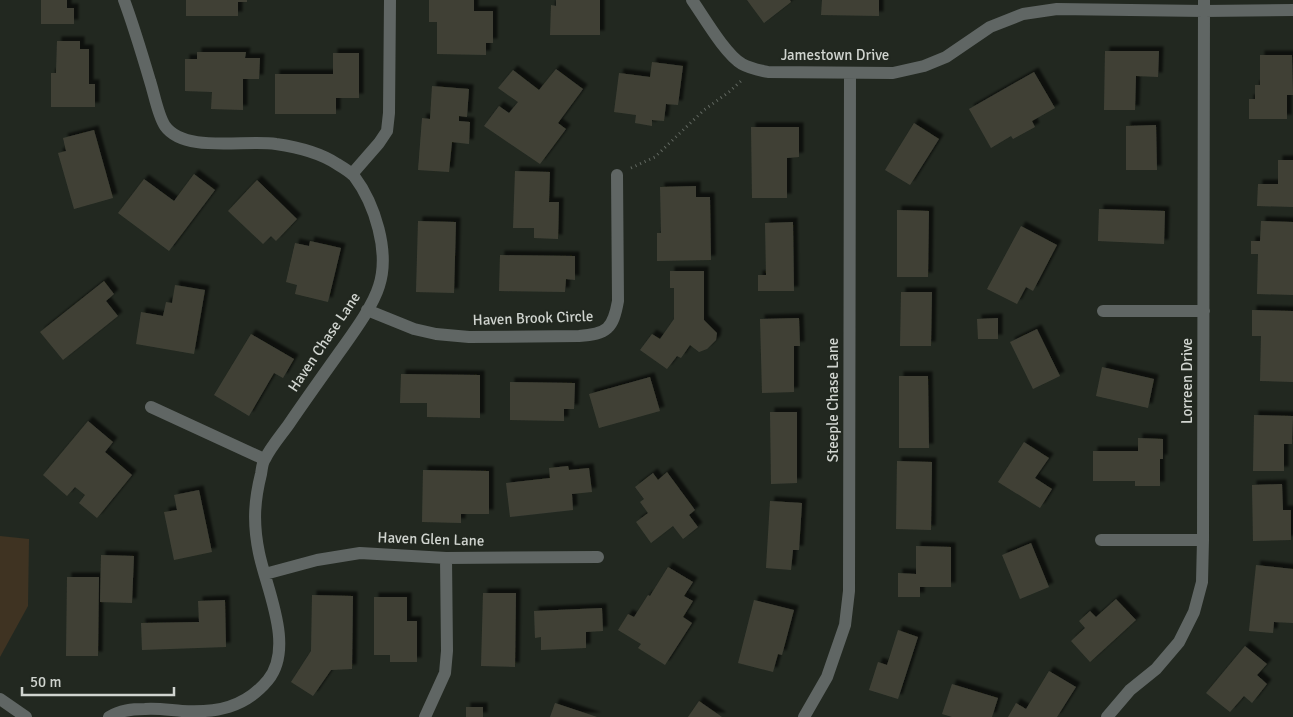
<svg xmlns="http://www.w3.org/2000/svg" width="1293" height="717" viewBox="0 0 1293 717" font-family="Signika,sans-serif">
  <style>
    .green { fill: #3f3322 }
    .building { fill: #404136; filter: url(#shadow) }
    .lines { fill: none; stroke-linecap: round; stroke-linejoin: round }
    .path { stroke: #626861; stroke-width: 3; stroke-dasharray: 1 4; stroke-linecap: butt }
    .minor { stroke: #606664; stroke-width: 12 }
    .labels { text-anchor: middle; dominant-baseline: central; stroke-width: 4; stroke-linejoin: round; paint-order: stroke }
    .street-label { font-size: 15px; fill: #d0d4cf; stroke: #222820 }
  </style>
  <defs>
    <filter id="shadow"><feDropShadow dx="4.5" dy="-4.5" stdDeviation="1" flood-color="#0009"/></filter>
  </defs>
  <rect width="100%" height="100%" fill="#222820"/>
  <path class="green" d="M0 536 29 539 28 606 0 657Z"/>
  <path class="building" d="M41 0H67V8H74V24H41Z
    M186 0H247V2H238V16H186Z
    M429 0H474V11H493V43H486V55L437 54V22H429Z
    M556 0H600V35H550L551 5 556 6Z
    M747 0H790L791 2 764 23Z
    M822 0H879V16L821 15Z
    M57 41H80V49H89V84H95V107H51V73H56Z
    M1105 51H1159L1158 77 1136 76 1135 110H1104Z
    M197 52H246L245 58H260L259 79H243V110L211 109 212 92 185 91V59H197Z
    M333 53H359V98H336V114H275V74H333Z
    M1260 55H1292L1293 95H1287V119H1249V99H1255V85H1260Z
    M652 62 683 66 678 105 666 104 664 121 652 120V126L635 123 636 115 614 112 619 73 650 77Z
    M556 69 583 89 558 123 566 129 540 164 484 126 499 106 509 113 518 102 498 88 513 70 539 90Z
    M1034 72 1055 108 1032 121 1035 127 1013 139 1011 136 991 148 969 109Z
    M432 86 469 89 467 117 459 116V121L470 122 469 144 452 142 449 172 418 170 422 118 430 119Z
    M914 123 939 139 910 185 885 170Z
    M1156 125 1157 170H1126V126Z
    M751 127H799V157L787 158V198H752Z
    M94 130 113 198 74 209 58 153 66 151 63 138Z
    M1278 160H1293V207L1257 206 1258 184H1278Z
    M515 171 550 172 549 202H559L558 239 534 238V228H513Z
    M194 174 215 190 169 251 118 213 144 179 174 201Z
    M257 180 297 219 276 241 271 236 263 244 228 211Z
    M696 186V197H710L711 260 657 261V233H661L660 187Z
    M1099 209 1165 211 1164 244 1098 241Z
    M897 210 929 211 928 277H897Z
    M418 221 456 222 454 293 416 292Z
    M1261 221 1293 222V295L1257 294 1258 254H1251V241H1260Z
    M793 222 794 291H758V275H766L765 223Z
    M1021 226 1057 245 1033 291 1026 287 1017 304 987 289Z
    M310 241 341 248 328 302 295 294 297 285 286 282 295 243 309 246Z
    M500 255 575 256V280L566 279 565 292 499 291Z
    M670 271H704V320L717 333 716 340 707 349 699 352 690 345 681 358 677 356 667 369 640 350 652 334 660 339 674 319V288H670Z
    M104 281 114 294 106 301 118 316 63 360 40 332Z
    M175 285 205 290 194 354 136 344 141 312 163 316 166 302 172 303Z
    M901 292H932L931 346H900Z
    M1252 310 1293 311V382L1260 381 1261 336H1252Z
    M799 318 800 346H794V392L762 393 760 319Z
    M998 318V339H978L977 319Z
    M1037 329 1060 376 1033 389 1010 342Z
    M251 334 294 359 283 378 274 373 249 416 214 395Z
    M1102 367 1154 379 1148 408 1096 396Z
    M401 374 480 375V418L427 417V403H400Z
    M899 376H928L929 448H899Z
    M650 377 660 411 599 428 589 394Z
    M510 382 575 383 574 409H564V421L510 420Z
    M770 412H797V483L771 484Z
    M1254 415 1293 416 1292 444H1284V471H1253Z
    M88 421 113 442 105 452 132 475 97 518 79 503 85 495 75 487 67 496 43 475Z
    M1138 438 1163 439V459H1160V486H1135V481H1093V451H1138Z
    M1024 442 1049 458 1035 478 1052 489 1040 508 998 482Z
    M897 461 932 462 931 530 896 529Z
    M568 466 569 470 589 468 592 492 572 494 573 510 510 517 506 483 550 478 549 468Z
    M423 470 489 471V514H461V523L422 522Z
    M667 472 695 510 689 515 698 527 683 539 673 526 651 543 636 522 648 513 640 502 644 499 635 487 653 473 658 480Z
    M1282 484 1283 510H1291V540L1253 541 1252 485Z
    M199 490 212 552 174 560 164 512 177 510 174 495Z
    M770 501 802 503 799 550H793L791 570 766 568Z
    M1031 543 1049 587 1020 599 1002 555Z
    M916 546 951 547V587H920V597H898V573L916 574Z
    M101 555 134 556 132 603 100 602Z
    M1256 565 1293 569V623L1274 622 1273 633 1249 631Z
    M668 567 693 582 684 596 693 601 683 617 692 623 665 665 638 648 641 644 618 630 628 614 634 617 648 595 650 596Z
    M67 577H99L98 656H66Z
    M483 593H516L515 667 481 666Z
    M312 595 353 596 352 669 331 670 313 696 291 682 311 651Z
    M374 597H407V621H417V662H390V655H374Z
    M1116 599 1136 620 1090 662 1071 641 1085 628 1079 621 1090 611 1096 617Z
    M225 600 226 647 142 650 141 623 199 622 198 601Z
    M754 600 794 610 782 655 778 654 773 672 738 663Z
    M602 608 603 631 586 632V648L541 650V637L535 638 534 611Z
    M898 630 918 637 898 699 869 690 878 662 887 665Z
    M1245 646 1267 664 1257 675 1267 684 1252 703 1244 696 1230 712 1206 693Z
    M1049 671 1076 687 1057 717H1008L1016 703 1026 709Z
    M952 684 998 698 992 717H952L942 714Z
    M699 701 722 717H688Z
    M555 703 597 717H550Z
    M466 707H483V717H466Z"/>
  <g class="lines">
    <path class="path" d="M631 168 655 157 704 110 729 92 741 81"/>
    <path class="minor" d="M692 0C704 17 725 54 742 64 751 69 759 70 768 72L893 73 924 66 946 57 990 27 1023 14 1057 9 1204 11 1293 10
      M352 174 379 143 387 131 389 113 390 0
      M367 310 414 329 436 334 469 337 579 336C607 334 613 329 618 301L617 175
      M1103 311H1204
      M151 407 264 459
      M1101 540H1203
      M265 574 317 560 360 553 446 558 598 557
      M0 699 26 717
      M109 717C120 710 132 709 145 709 157 708 169 710 182 711 216 713 245 708 268 680 295 647 266 588 259 553 253 524 254 502 261 474 262 469 262 463 265 459 270 448 282 434 289 424 306 399 324 374 341 350 353 333 373 306 379 286 390 252 375 204 354 176 349 171 342 167 337 164 319 152 297 147 276 144 246 139 185 154 165 126 158 116 154 93 150 81 142 54 134 27 124 0
      M425 717 445 673 447 651 446 558
      M804 717 827 677 845 625 849 591 850 73
      M1107 717 1130 690 1156 669 1179 642 1194 612 1202 582 1203 540 1204 0"/>
  </g>
  <g class="labels">
    <g class="street-label">
      <text x="835" y="55">Jamestown Drive</text>
      <text transform="translate(533 318) rotate(-2)">Haven Brook Circle</text>
      <text transform="translate(324 342) rotate(-56)">Haven Chase Lane</text>
      <text transform="translate(1187 381) rotate(-90)">Lorreen Drive</text>
      <text transform="translate(833 400) rotate(-90)">Steeple Chase Lane</text>
      <text transform="translate(431 539) rotate(2)">Haven Glen Lane</text>
    </g>
  </g>
  <path d="M22 687v8h152v-8" fill="none" stroke="#d0d4cf" stroke-width="2.5"/>
  <text x="30" y="687" font-size="15" fill="#d0d4cf" stroke="#222820" stroke-width="4" paint-order="stroke">50 m</text>
</svg>
